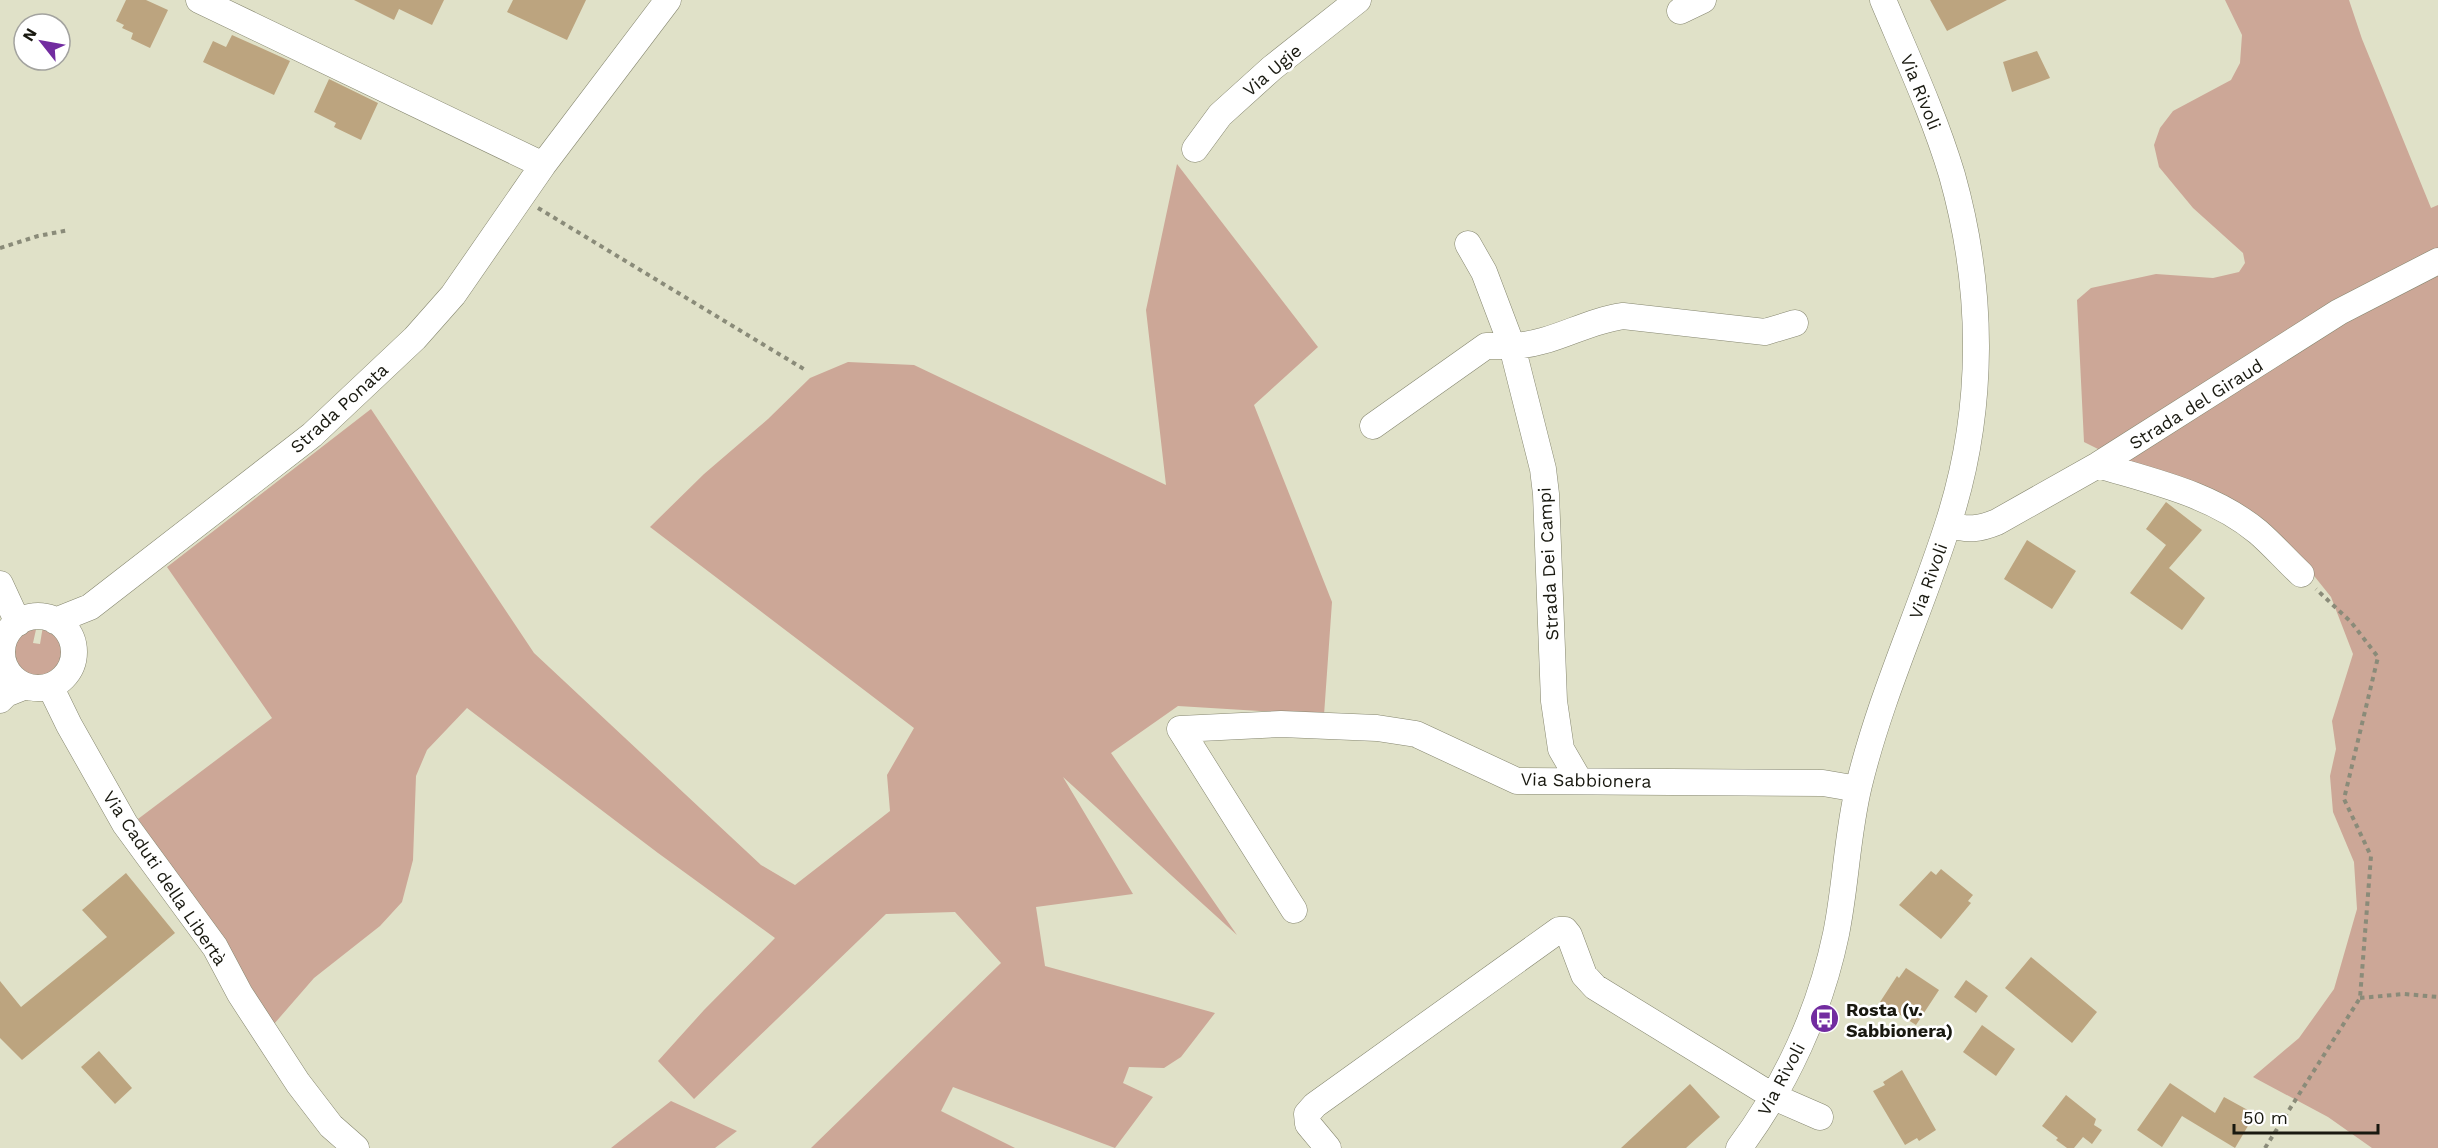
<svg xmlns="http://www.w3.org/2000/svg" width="2438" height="1148" viewBox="0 0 2438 1148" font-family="'Work Sans',sans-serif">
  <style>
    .green { fill: #cca797 }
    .building { fill: #bca47f }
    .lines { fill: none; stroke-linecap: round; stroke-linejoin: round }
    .minor-casing { stroke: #85866f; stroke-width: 27 }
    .path { stroke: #8a8b79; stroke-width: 4; stroke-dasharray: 4.5 4.5; stroke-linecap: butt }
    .minor { stroke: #fff; stroke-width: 26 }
    .labels { text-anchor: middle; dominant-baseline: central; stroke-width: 5; stroke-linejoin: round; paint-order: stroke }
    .street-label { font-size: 18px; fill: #191910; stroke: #fff }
    .poi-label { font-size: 18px; font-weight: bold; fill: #191910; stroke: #fff; text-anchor: start }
  </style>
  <rect width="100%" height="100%" fill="#e0e1c8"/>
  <path class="green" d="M2225 0H2349L2362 39 2431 208 2438 205V253L2104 452 2084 442 2077 300 2091 288 2156 274 2213 278 2239 272 2245 263 2243 253 2193 208 2159 167 2154 145 2160 128 2173 111 2231 80 2240 63 2242 35Z
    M1177 164 1318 347 1254 405 1332 602 1324 715 1178 706 1111 753 1237 935 1063 777 1133 894 1036 907 1045 966 1215 1013 1181 1057 1164 1068 1129 1067 1123 1083 1153 1097 1115 1148 953 1087 941 1111 1015 1148H811L1001 963 955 912 886 914 694 1099 658 1061 704 1010 775 938 658 853 467 708 427 750 416 776 413 860 402 902 380 926 314 978 274 1024 226 946 138 819 272 718 167 567 371 409 534 653 761 865 795 885 890 811 887 775 914 728 650 527 704 474 768 419 810 378 848 362 914 365 1166 485 1146 310Z
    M2438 266V1148H2372L2328 1117 2253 1077 2299 1038 2334 989 2357 909 2354 862 2333 812 2330 776 2336 749 2332 721 2353 654 2331 597 2303 562 2120 465 2165 429Z
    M37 625 33 643 40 644 43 626C88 646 47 703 14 666 6 646 15 629 37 625Z
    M671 1101 737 1131 715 1148H611Z"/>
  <path class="building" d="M126 0H146L168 10 150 48 131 39 133 33 122 28 124 25 116 21Z
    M354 0H444L432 25 399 9 394 20Z
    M513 0H586L567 40 507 12Z
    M1930 0H2007L1947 31Z
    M232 35 290 61 274 95 203 62 213 41 226 47Z
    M2037 51 2050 78 2012 92 2003 62Z
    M329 79 378 103 361 140 334 127 336 123 314 112Z
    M2166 502 2202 530 2169 568 2205 598 2182 630 2130 593 2166 545 2146 529Z
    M2027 540 2076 571 2052 609 2004 579Z
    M1941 869 1973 895 1968 901 1971 903 1941 939 1899 905 1931 871 1936 875Z
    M126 873 175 933 22 1060 0 1038V981L21 1007 107 937 82 910Z
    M2031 957 2097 1012 2072 1043 2005 988Z
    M1906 968 1939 990 1916 1025 1880 1002 1897 976 1899 978Z
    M1966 980 1988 996 1976 1013 1954 997Z
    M1982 1025 2015 1049 1996 1076 1963 1052Z
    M99 1051 132 1088 115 1104 81 1067Z
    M1902 1070 1936 1130 1919 1141 1917 1138 1905 1145 1873 1091 1885 1085 1883 1082Z
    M2170 1083 2215 1113 2224 1097 2255 1114 2235 1148 2182 1116 2162 1147 2137 1130Z
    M1690 1084 1720 1117 1686 1148H1621Z
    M2066 1095 2096 1119 2094 1125 2102 1130 2092 1144 2083 1137 2074 1148H2067L2056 1140 2058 1138 2042 1126Z"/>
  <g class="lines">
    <defs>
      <path id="minor" d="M199 0 543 165
        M1680 11 1703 0
        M1195 149 1220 115 1272 68 1358 0
        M1468 244 1484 272 1512 346C1551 345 1585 321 1623 316L1765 332 1795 323
        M1373 426 1486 346H1512L1543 469 1546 494 1554 701 1561 749 1579 780
        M2098 465C2154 482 2212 494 2258 532 2273 545 2286 560 2301 574
        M1949 524C1967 531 1980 529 1997 522L2098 465 2339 312 2438 261
        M0 584 18 623
        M2 652a36 36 0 1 1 72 0a36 36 0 1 1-72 0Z
        M55 621 90 607 312 435 415 338 453 295 543 165 668 0
        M50 686 69 725 125 824 215 947 240 994 298 1083 331 1126 356 1148
        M0 700 6 694 26 686
        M1294 910 1180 729 1281 724 1377 728 1416 734 1517 781 1823 783 1858 789
        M1328 1148 1308 1124 1307 1114 1315 1105 1559 930H1565L1569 935 1584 975 1595 987 1774 1097 1820 1117
        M1739 1148C1786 1085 1820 1011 1836 934 1846 885 1847 834 1859 785 1881 694 1921 610 1949 521 1985 408 1984 289 1952 175 1934 115 1907 57 1883 0"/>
    </defs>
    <use href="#minor" class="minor-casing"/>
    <path class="path" d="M538 208 807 371
      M0 248 38 236 69 230
      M2360 998 2404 994 2438 997
      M2265 1148 2360 998 2371 856 2344 799 2378 657 2351 622 2316 589"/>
    <use href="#minor" class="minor"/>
  </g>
  <defs>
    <symbol id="bus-disc" viewBox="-11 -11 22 22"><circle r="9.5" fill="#722ca0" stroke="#fff"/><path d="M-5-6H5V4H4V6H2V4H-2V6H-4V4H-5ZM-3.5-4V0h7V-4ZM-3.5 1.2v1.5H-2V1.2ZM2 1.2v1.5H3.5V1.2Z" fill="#fff"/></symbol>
  </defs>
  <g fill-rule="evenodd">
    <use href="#bus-disc" x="1808" y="1002" width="33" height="33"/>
  </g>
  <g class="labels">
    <g class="street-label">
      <text transform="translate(1272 70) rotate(-40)">Via Ugie</text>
      <text transform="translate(1921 92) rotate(68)">Via Rivoli</text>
      <text transform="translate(2196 404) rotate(-32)">Strada del Giraud</text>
      <text transform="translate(339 408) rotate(-42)">Strada Ponata</text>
      <text transform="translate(1548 564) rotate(-93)">Strada Dei Campi</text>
      <text transform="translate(1928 581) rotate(-70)">Via Rivoli</text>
      <text transform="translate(1586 780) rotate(1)">Via Sabbionera</text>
      <text transform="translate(165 878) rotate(56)">Via Caduti della Libertà</text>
      <text transform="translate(1781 1079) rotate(-62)">Via Rivoli</text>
    </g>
    <g class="poi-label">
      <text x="1846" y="1009">Rosta (v.<tspan x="1846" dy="21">Sabbionera)</tspan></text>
    </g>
  </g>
  <g transform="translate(42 42) rotate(301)"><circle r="28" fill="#ffffff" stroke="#a3a39f" stroke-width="1.5"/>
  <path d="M0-4.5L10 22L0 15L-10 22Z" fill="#722ca0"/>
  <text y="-9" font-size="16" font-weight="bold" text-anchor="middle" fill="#191910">N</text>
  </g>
  <path d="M2234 1124v9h144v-9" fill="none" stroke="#191910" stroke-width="3"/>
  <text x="2243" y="1124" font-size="18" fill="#191910" stroke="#ffffff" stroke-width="4.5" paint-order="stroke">50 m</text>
</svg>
